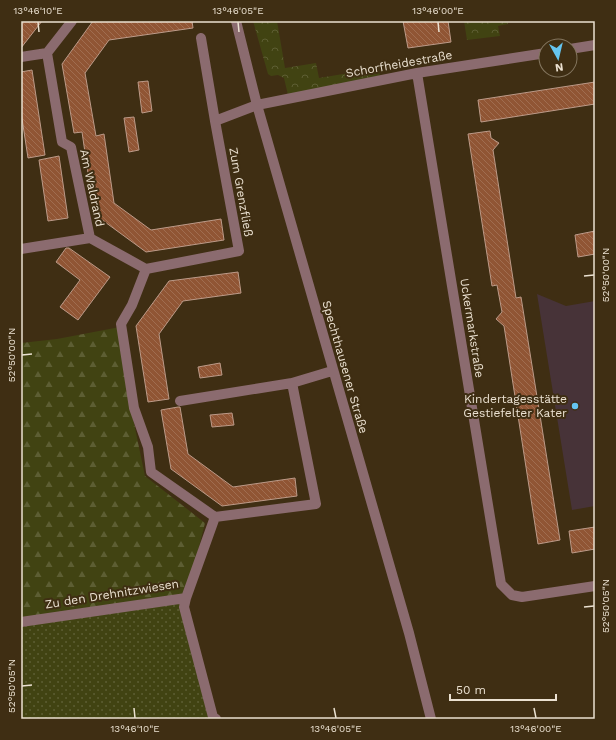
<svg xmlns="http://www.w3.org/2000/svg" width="616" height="740" viewBox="0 0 616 740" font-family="'Work Sans',sans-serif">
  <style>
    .education { fill: #473338 }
    .grass { fill: url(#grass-dots) }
    .forest { fill: url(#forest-firs) }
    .park { fill: url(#park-crowns) }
    .building { fill: url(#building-back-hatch); stroke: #bc9a88 }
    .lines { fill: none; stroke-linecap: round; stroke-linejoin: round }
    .minor { stroke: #8b6b6f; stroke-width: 10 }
    .ticks { fill: none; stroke: #ebe1d1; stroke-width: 1.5 }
    .poi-dot { fill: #65c5ef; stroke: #3f2e13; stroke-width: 1.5 }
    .labels { text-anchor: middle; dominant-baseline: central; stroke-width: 4; stroke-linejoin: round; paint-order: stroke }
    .street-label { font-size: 12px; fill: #ebe1d1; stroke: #3f2e13 }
    .poi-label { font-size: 12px; fill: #ebe1d1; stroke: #3f2e13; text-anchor: end }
    .neatline { fill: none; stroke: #ebe1d1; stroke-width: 1.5 }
    .ticks-label { font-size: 10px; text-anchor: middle; fill: #ebe1d1 }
  </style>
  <defs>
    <pattern id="grass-dots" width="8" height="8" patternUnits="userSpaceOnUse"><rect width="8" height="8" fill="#414312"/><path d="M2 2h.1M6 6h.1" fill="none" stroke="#5d5e33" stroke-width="1.8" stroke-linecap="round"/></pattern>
    <pattern id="forest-firs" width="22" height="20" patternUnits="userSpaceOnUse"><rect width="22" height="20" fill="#414312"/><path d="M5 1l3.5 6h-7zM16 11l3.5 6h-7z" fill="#5d5e33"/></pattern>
    <pattern id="park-crowns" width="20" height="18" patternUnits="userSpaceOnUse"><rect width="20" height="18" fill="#414312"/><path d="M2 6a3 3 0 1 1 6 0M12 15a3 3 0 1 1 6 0" fill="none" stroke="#5d5e33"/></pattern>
    <pattern id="building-back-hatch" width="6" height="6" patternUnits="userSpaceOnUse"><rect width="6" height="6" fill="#905534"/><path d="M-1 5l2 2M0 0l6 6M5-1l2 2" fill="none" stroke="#a06d50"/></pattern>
  </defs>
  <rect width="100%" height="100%" fill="#3f2e13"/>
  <path class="education" d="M537 294 566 306 595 301V506L572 510Z"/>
  <path class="grass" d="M186 598 211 719H21V622Z"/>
  <path class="forest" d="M120 327 131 409 145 476 205 523 186 598 21 622V343L57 339Z"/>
  <path class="park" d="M253 21H277L285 68 316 63 319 78 379 68 380 77 288 95 284 78 278 75 271 76 268 74Z
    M464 21H507L508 24 498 26 500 36 467 40Z"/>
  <path class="building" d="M21 21H42L21 48Z
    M93 21H192L193 28 109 40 85 73 96 136 104 134 114 203 151 230 221 219 224 240 146 252 94 214 82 132 74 133 62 64Z
    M403 21H448L451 42 408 48Z
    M32 70 45 155 28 158 21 112V72Z
    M148 81 152 111 142 113 138 82Z
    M595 82V104L481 122 478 100Z
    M134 117 139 150 129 152 124 118Z
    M490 131 491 138 499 143 493 150 516 298 521 297 560 540 538 544 504 326 496 319 502 312 497 285 492 286 468 134Z
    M59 156 68 218 48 221 39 160Z
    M595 231V254L578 257 575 235Z
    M66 248H69L110 277 78 320 60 307 80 280 56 262Z
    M238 272 241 293 183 301 159 334 169 399 148 402 136 326 169 281Z
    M220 363 222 375 200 378 198 367Z
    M178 407H180L188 454 233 487 295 478 297 496 222 506 171 469 161 410Z
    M232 413 234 425 212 427 210 415Z
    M595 527V549L572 553 569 531Z"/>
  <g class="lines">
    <path class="minor" d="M236 21 257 105 409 633 431 719
      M201 38 215 121
      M570 49 595 45
      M47 53 62 142 71 147 90 238
      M21 57 47 53 72 21
      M417 73 501 584 512 595 522 597 595 586
      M21 249 90 238 146 269 239 251 215 121 257 105 417 73 546 53
      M146 269 132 305 121 324 134 408 148 447 151 472 215 517
      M180 401 292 383 332 371
      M186 598 184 607 213 717 216 719
      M21 622 186 598 215 517 316 504 292 383"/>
  </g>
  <path class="ticks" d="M38 22 39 32M238 22 239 32M438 22 439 32M584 276 594 275M22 355 32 354M584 607 594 606M22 686 32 685M134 708 135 718M334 708 336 718M534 708 536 718"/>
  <circle class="poi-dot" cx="575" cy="406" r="4"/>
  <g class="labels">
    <g class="street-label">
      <text transform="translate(399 64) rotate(-10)">Schorfheidestraße</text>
      <text transform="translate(92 188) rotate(78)">Am Waldrand</text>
      <text transform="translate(241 192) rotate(80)">Zum Grenzfließ</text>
      <text transform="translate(472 328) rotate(81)">Uckermarkstraße</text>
      <text transform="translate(345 367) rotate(74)">Spechthausener Straße</text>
      <text transform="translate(112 594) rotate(-9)">Zu den Drehnitzwiesen</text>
    </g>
    <g class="poi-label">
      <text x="567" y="399">Kindertagesstätte<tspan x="567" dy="14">Gestiefelter Kater</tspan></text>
    </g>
  </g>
  <rect width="616" height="740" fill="none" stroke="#3f2e13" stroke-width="44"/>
  <g transform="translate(558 58) rotate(172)"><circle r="19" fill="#3f2e13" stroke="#84765f"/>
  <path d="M0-3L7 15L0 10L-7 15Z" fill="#65c5ef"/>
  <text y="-6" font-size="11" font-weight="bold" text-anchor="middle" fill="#ebe1d1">N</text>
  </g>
  <path d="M450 694v6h106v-6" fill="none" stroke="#ebe1d1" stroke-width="2"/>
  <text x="456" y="694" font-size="12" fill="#ebe1d1" stroke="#3f2e13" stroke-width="3" paint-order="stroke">50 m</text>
  <rect x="22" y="22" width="572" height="696" class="neatline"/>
  <g class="ticks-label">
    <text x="38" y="14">13°46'10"E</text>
    <text x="238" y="14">13°46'05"E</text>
    <text x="438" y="14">13°46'00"E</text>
    <text transform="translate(605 275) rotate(-90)" y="4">52°50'00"N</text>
    <text transform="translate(11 355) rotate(-90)" y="4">52°50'00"N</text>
    <text transform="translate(605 606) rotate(-90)" y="4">52°50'05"N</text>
    <text transform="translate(11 686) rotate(-90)" y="4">52°50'05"N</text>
    <text x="135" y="732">13°46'10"E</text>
    <text x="336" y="732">13°46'05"E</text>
    <text x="536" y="732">13°46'00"E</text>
  </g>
</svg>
